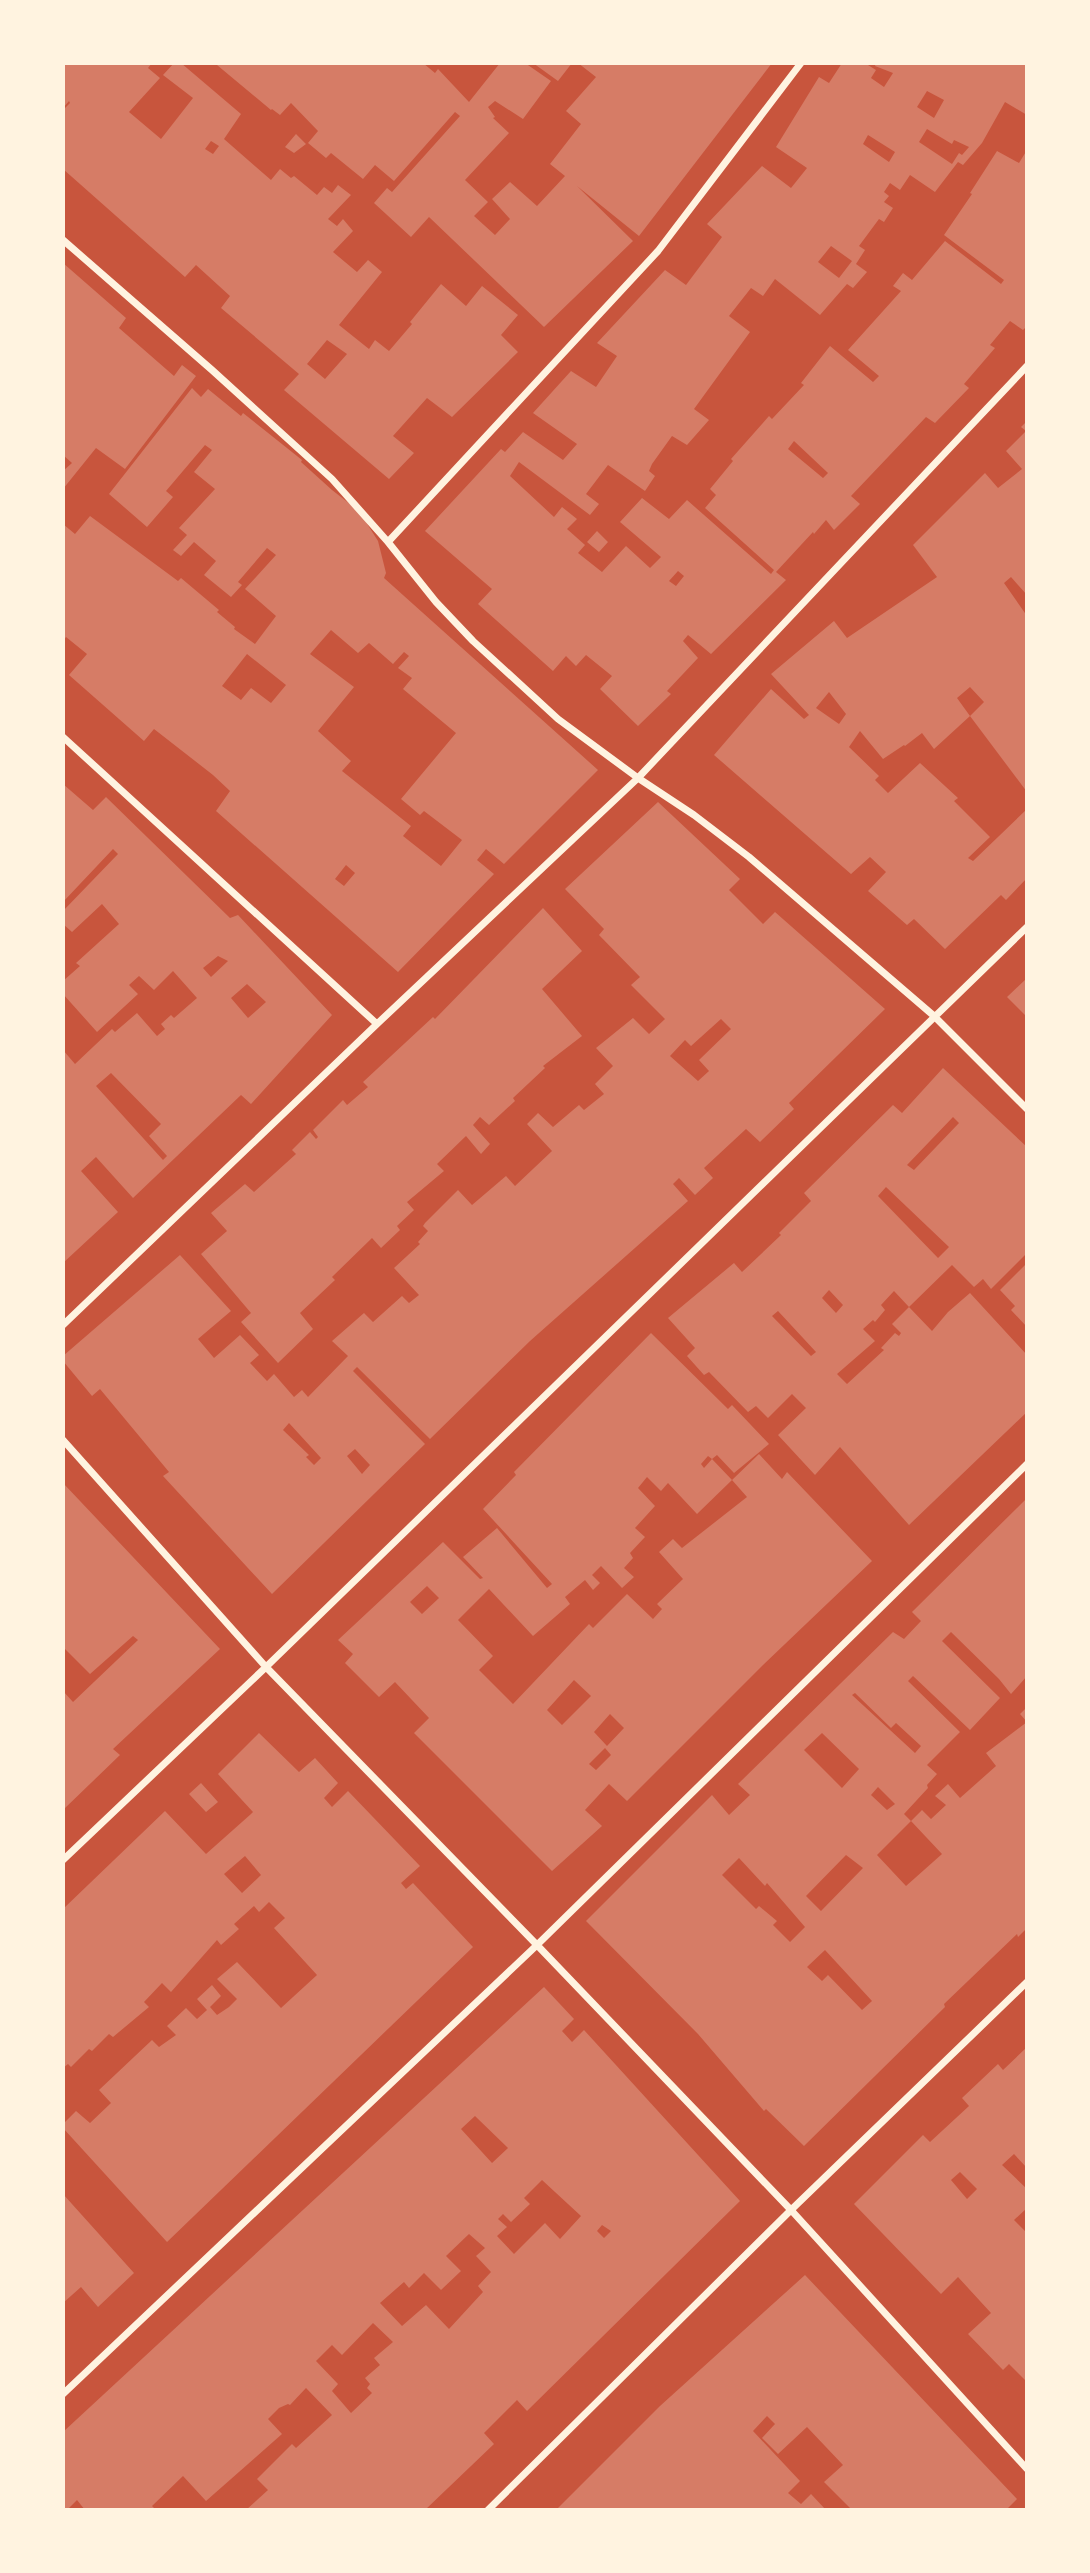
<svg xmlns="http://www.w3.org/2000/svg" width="1090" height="2573" viewBox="0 0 1090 2573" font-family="Helvetica,sans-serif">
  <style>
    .building { fill: #d67c66; fill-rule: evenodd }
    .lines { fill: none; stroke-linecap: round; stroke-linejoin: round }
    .minor { stroke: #fff3e0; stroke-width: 7 }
  </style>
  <rect width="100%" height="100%" fill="#c8553d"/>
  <path class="building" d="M63 63H152L148 68 160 78 129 112 161 139 193 98 163 75 174 63H181L241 114 224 139 271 180 280 169 291 178 294 176 317 195 324 187 332 193 338 185 351 195 328 219 337 226 343 219 353 231 333 252 357 272 368 260 382 272 339 325 369 349 375 340 389 351 412 324 410 322 441 284 466 306 482 286 518 315 501 335 518 352 452 417 427 398 393 436 414 453 389 479 284 390 299 374 221 308 230 296 196 265 185 277 63 169V110L70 103 69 101 63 108ZM211 141 219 146 213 154 205 149ZM327 340 347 354 325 379 307 364Z
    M219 63H423L435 73 438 69 469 102 500 63H525L551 81 523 119 495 101 488 107 495 117 493 118 509 133 465 180 488 202 474 216 495 235 510 219 492 199 510 182 537 206 565 176 550 164 581 124 566 111 596 77 578 63H772L639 236 577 186 633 241 544 327 429 217 411 237 374 203 387 188 392 192 460 116 455 112 394 181 375 165 363 179 331 153 326 158 308 143 318 131 291 103 280 115 272 109 271 110 217 65Z
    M533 63H572L558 81Z
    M842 63H869L868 65 876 70 871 78 884 87 893 73 875 66 876 63H1027V115L1005 102 982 143 963 165 958 162 935 192 910 175 900 190 890 183 884 192 889 196 884 202 893 208 884 222 879 219 859 246 865 250 856 264 867 272 853 288 847 284 820 315 775 279 763 296 751 288 729 316 750 332 694 409 709 420 687 445 672 436 652 464 649 471 655 476 645 491 608 465 586 494 599 504 590 515 519 462 510 476 554 517 562 507 577 519 567 529 585 545 578 553 602 572 626 546 650 568 661 557 620 522 642 498 669 519 687 500 771 574 774 570 705 508 716 495 710 489 733 461 731 459 769 416 772 419 804 385 801 383 830 346 873 382 879 376 848 350 901 291 893 286 903 273 912 280 945 241 1001 284 1004 280 944 235 972 194 970 193 997 151 1019 163 1027 150V326L1023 330 1010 321 990 345 995 348 964 384 969 388 935 423 926 417 851 496 860 504 834 530 826 520 814 534 813 532 776 572 786 580 711 654 688 635 683 641 698 658 667 691 671 694 638 726 600 689 612 676 586 655 576 666 566 656 553 671 478 604 492 589 425 531 501 449 505 452 523 432 563 460 577 444 533 413 571 371 596 387 617 356 597 343 665 270 686 285 722 237 707 224 762 166 791 188 807 168 776 147 819 77 829 83ZM927 91 944 100 934 118 917 107ZM927 129 952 144 954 140 969 147 962 155 959 153 952 164 919 142ZM868 135 895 152 889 162 863 144ZM831 246 852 261 839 278 818 262ZM794 441 828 473 823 478 788 449ZM678 571 684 576 676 586 669 581Z
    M296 134 306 144 294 153 285 147Z
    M63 263 126 318 119 328 174 376 182 365 196 376 125 469 96 448 63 489V471L72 463 63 455Z
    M192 388 201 397 208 389 241 416 243 413 302 460 301 462 332 490 359 511 378 541 386 573 384 578 598 770 504 864 486 849 477 860 494 874 398 972 216 811 230 791 213 775 154 729 144 741 69 675 87 654 66 637 63 641V524L75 534 90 516 178 581 181 578 219 610 217 612 235 627 234 629 255 644 276 616 245 589 276 555 267 548 238 582 242 585 231 597 204 575 216 561 194 542 181 556 173 550 187 535 179 528 215 489 194 472 212 450 205 445 166 491 173 497 147 527 109 494ZM331 630 358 653 369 643 393 664 404 652 409 656 398 668 412 678 403 689 456 733 401 799 420 815 424 811 462 840 441 866 403 836 411 826 342 771 351 761 318 731 354 687 310 654ZM247 654 286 685 271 703 251 688 241 700 222 686ZM346 865 355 873 344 886 335 879Z
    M1027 421V595L1011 577 1004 583 1027 616V792L970 716 984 702 970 687 957 698 970 716 934 749 922 733 905 746 904 745 883 759 860 731 849 747 879 776 875 780 888 793 920 763 958 798 954 801 990 837 968 858 973 861 1027 809V878L1006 900 1001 895 945 949 914 919 907 925 868 891 886 872 870 857 851 874 714 755 771 689 804 719 809 715 771 674 834 621 847 638 937 577 913 545 985 473 998 488 1022 469 1006 451 1026 431 1021 427ZM829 692 846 714 839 724 816 708Z
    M597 531 608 542 599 552 587 542Z
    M63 784 93 810 106 797 230 918 238 915 332 1015 251 1104 241 1095 133 1198 96 1157 81 1171 118 1212 63 1263V1050L75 1064 112 1029 115 1032 137 1013 157 1036 165 1029 161 1024 171 1015 174 1018 197 998 173 971 154 990 139 976 129 985 138 994 97 1032 63 994V981L80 966 76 963 119 924 102 904 72 932 63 924V911L118 854 113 849 63 902ZM218 956 228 961 211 977 203 968ZM247 984 266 1002 248 1018 231 998ZM111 1073 161 1124 149 1136 167 1156 163 1160 96 1086Z
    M658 802 740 879 729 890 763 924 775 912 885 1009 789 1103 794 1109 760 1142 746 1129 704 1168 713 1178 695 1195 679 1178 673 1184 688 1201 530 1341 430 1439 357 1367 353 1371 425 1444 272 1594 163 1476 169 1472 100 1389 92 1396 63 1361V1356L180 1255 231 1311 198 1339 214 1358 240 1335 259 1355 250 1363 267 1381 274 1374 294 1397 302 1390 308 1397 348 1356 332 1341 364 1313 373 1322 402 1296 409 1303 419 1295 394 1268 420 1244 418 1242 428 1231 423 1226 425 1223 458 1190 472 1205 506 1176 515 1186 552 1151 527 1124 538 1113 553 1127 579 1105 584 1110 604 1094 595 1084 613 1066 596 1048 633 1018 649 1034 665 1019 631 985 640 977 599 935 604 929 565 889ZM721 1019 731 1029 699 1060 709 1071 698 1081 670 1056 685 1040 691 1046ZM289 1423 321 1458 314 1465 306 1457 309 1455 283 1430ZM355 1449 370 1465 362 1474 347 1456Z
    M543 908 582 951 542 989 582 1036 543 1066 545 1068 513 1098 515 1101 489 1125 480 1117 473 1125 490 1144 481 1154 466 1136 437 1164 444 1171 407 1202 414 1210 397 1226 400 1230 381 1248 372 1238 332 1277 335 1280 300 1313 313 1329 278 1363 241 1322 251 1313 201 1254 227 1231 211 1213 245 1184 254 1192 296 1154 292 1150 310 1132 316 1139 318 1137 313 1130 343 1100 347 1105 368 1087 363 1082 433 1017 435 1019Z
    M1027 978V1017L1007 997Z
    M943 1068 1027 1147V1253L991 1289 983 1279 974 1287 952 1265 909 1307 894 1291 881 1305 885 1310 875 1322 873 1320 863 1329 875 1341 837 1374 847 1384 884 1350 881 1348 895 1333 899 1336 901 1333 892 1324 909 1307 932 1331 948 1312 970 1293 1027 1355V1412L909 1525 840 1447 815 1475 778 1435 806 1408 792 1394 768 1418 756 1406 748 1412 709 1372 704 1375 687 1356 695 1348 668 1318 734 1263 742 1272 781 1235 779 1233 811 1201 804 1193 893 1105 902 1113ZM953 1117 959 1123 914 1170 907 1165ZM886 1187 949 1247 938 1258 878 1196ZM829 1290 843 1305 836 1313 822 1298ZM778 1311 816 1352 811 1356 772 1316Z
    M1027 1263V1327L1011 1310 1015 1306 1000 1290Z
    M651 1333 728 1409 732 1405 769 1444 734 1473 717 1455 712 1459 708 1456 701 1464 704 1468 712 1459 732 1480 697 1514 668 1483 661 1491 647 1477 638 1488 655 1506 635 1528 645 1537 630 1553 633 1558 624 1568 634 1577 622 1588 601 1566 592 1575 600 1583 593 1590 585 1580 565 1597 570 1604 533 1636 489 1589 458 1620 493 1656 479 1670 513 1704 589 1624 593 1628 627 1594 653 1619 662 1609 657 1604 683 1579 659 1552 673 1539 682 1548 747 1497 732 1480 759 1454 782 1479 787 1472 872 1561 763 1665 627 1801 609 1784 585 1810 602 1826 552 1871 414 1733 429 1718 395 1682 379 1697 345 1663 353 1654 338 1640 443 1542 480 1579 483 1578 463 1557 497 1528 547 1588 552 1584 483 1509 516 1475 514 1472ZM427 1586 439 1598 422 1614 410 1602ZM574 1680 591 1696 562 1725 547 1710ZM610 1714 624 1728 607 1746 594 1732ZM605 1748 611 1755 596 1770 589 1764Z
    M63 1483 220 1649 113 1749 120 1755 63 1810V1691L73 1702 138 1640 133 1636 90 1674 63 1647Z
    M1027 1498V1676L1011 1694 999 1679 951 1632 942 1641 1000 1698 970 1730 913 1676 908 1681 960 1732 927 1765 937 1774 927 1785 928 1788 904 1814 911 1821 877 1855 906 1886 942 1854 911 1821 922 1810 931 1819 946 1805 935 1796 948 1784 960 1798 996 1766 986 1753 1027 1722 1020 1714 1027 1707V1928L1018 1937 1017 1934 944 2004 945 2007 804 2146 766 2109 764 2111 698 2034 586 1921 712 1795 729 1815 750 1795 738 1784 893 1632 904 1639 921 1621 912 1612ZM855 1693 891 1728 896 1723 921 1746 915 1753 852 1695ZM822 1733 859 1769 842 1788 804 1750ZM878 1787 895 1804 887 1810 871 1795ZM846 1855 863 1868 821 1911 806 1896ZM739 1858 765 1886 767 1883 805 1927 790 1942 773 1925 777 1921 759 1906 756 1909 722 1875ZM825 1950 872 2001 862 2010 828 1975 822 1981 807 1967Z
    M259 1733 299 1772 315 1758 338 1783 324 1798 332 1807 348 1791 420 1866 401 1883 406 1889 413 1883 473 1947 167 2242 63 2128V2124L76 2111 90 2123 111 2103 99 2090 152 2040 159 2047 176 2035 167 2026 186 2008 197 2019 207 2010 197 1999 212 1985 221 1996 210 2007 217 2015 229 2007 237 1999 217 1979 237 1962 281 2008 317 1975 274 1928 285 1918 269 1902 259 1912 254 1906 234 1924 239 1929 221 1945 217 1940 171 1992 162 1983 144 2002 149 2007 113 2037 109 2034 92 2051 89 2049 71 2067 68 2064 63 2068V1909L165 1811 206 1854 251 1814 253 1812 218 1774ZM245 1856 261 1875 242 1893 224 1874Z
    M201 1783 218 1802 206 1812 189 1794Z
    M544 1987 574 2019 562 2031 572 2042 584 2030 740 2201 527 2411 517 2400 484 2433 494 2444 425 2510H246L268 2490 257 2479 292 2444 296 2448 332 2415 306 2388 290 2405 288 2404 279 2408 268 2419 282 2434 206 2501 183 2476 152 2506 156 2510H85L77 2500 67 2510H63V2432ZM475 2116 508 2148 492 2163 461 2129ZM542 2180 581 2216 560 2239 545 2223 514 2254 497 2236 507 2227 498 2219 503 2214 511 2222 530 2204 524 2198ZM602 2225 611 2231 604 2238 597 2231ZM469 2234 485 2248 476 2256 491 2272 478 2286 483 2292 449 2329 426 2305 402 2326 380 2303 404 2282 409 2288 424 2273 441 2290 461 2271 446 2256ZM373 2323 393 2342 374 2358 380 2365 365 2378 370 2384 367 2388 372 2393 351 2413 332 2391 338 2384 316 2361 332 2345 342 2355Z
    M1027 2047V2168L1014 2154 1002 2165 1027 2189V2208L1014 2220 1027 2233V2382L1009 2364 1003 2370 968 2334 991 2313 958 2277 941 2294 854 2204 923 2135 930 2142 969 2106 962 2098 998 2064 1003 2070ZM960 2172 977 2189 967 2199 951 2180Z
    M63 2194 134 2273 98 2307 81 2287 63 2303Z
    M805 2275 1017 2499 1006 2510H852L824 2482 843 2465 807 2427 778 2454 762 2438 775 2424 767 2416 753 2431 800 2481 788 2493 801 2504 811 2494 826 2510H556L660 2406Z"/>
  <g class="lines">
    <path class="minor" d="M63 240 212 370 332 479 388 542 436 602 473 641 558 719 638 778 694 815 749 857 934 1016 1027 1109
      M388 542 658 251 801 63
      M63 737 377 1024
      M63 1325 377 1024 638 778 1027 366
      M63 1440 266 1667 537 1945 791 2210 1027 2469
      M63 1860 266 1667 1027 927
      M63 2394 537 1945 1027 1464
      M488 2510 791 2210 1027 1982"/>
  </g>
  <rect width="1090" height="2573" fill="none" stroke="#fff3e0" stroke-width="130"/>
</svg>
